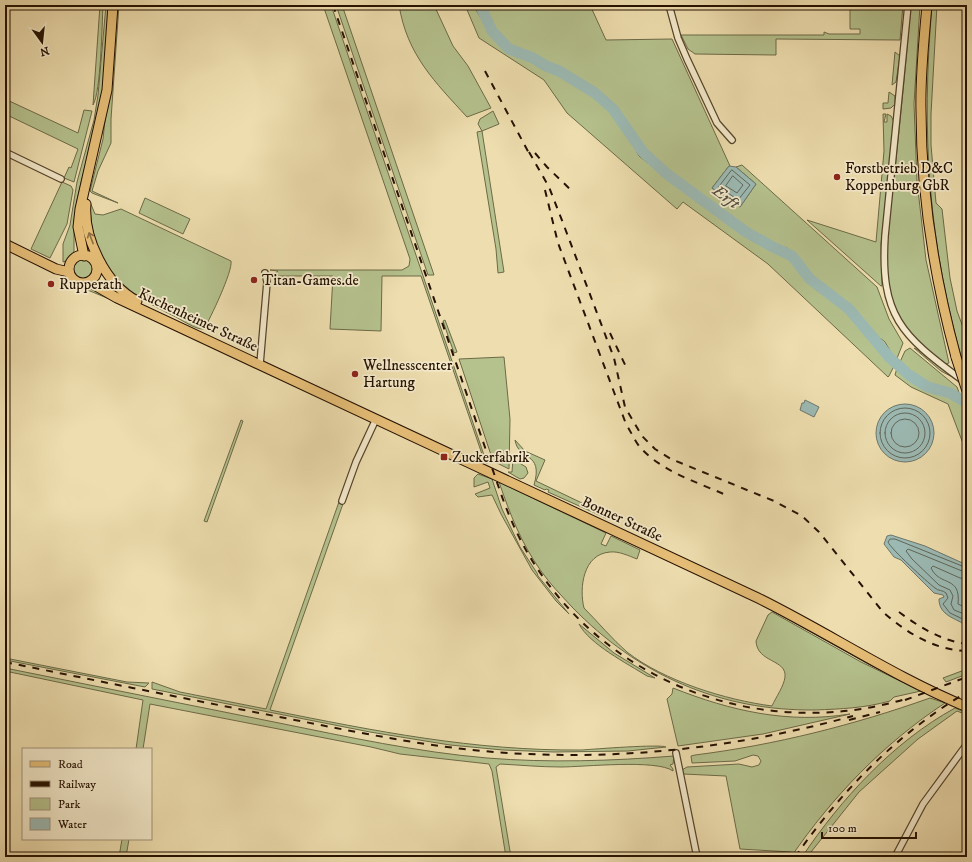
<svg xmlns="http://www.w3.org/2000/svg" width="972" height="862" viewBox="0 0 972 862" font-family="'IM FELL DW Pica',serif">
  <style>
    .green { fill: #b5c28e; stroke: #6c6a47 }
    .water { fill: #9cbab4; stroke: #6c766c }
    .lines { fill: none; stroke-linecap: round; stroke-linejoin: round }
    .shore { stroke: #60665a; stroke-width: 1 }
    .river { stroke: #9cbab4; stroke-width: 11 }
    .street-casing { stroke: #56442c; stroke-width: 8 }
    .primary-casing { stroke: #241100; stroke-width: 11 }
    .street { stroke: #f4eacb; stroke-width: 5.5 }
    .primary { stroke: #e7bf78; stroke-width: 9 }
    .rail { stroke: #241100; stroke-width: 2; stroke-dasharray: 7 7; stroke-linecap: butt }
    .primary-bridge-casing { stroke: #241100; stroke-width: 11; stroke-linecap: butt }
    .primary-bridge { stroke: #e7bf78; stroke-width: 9 }
    .oneway { stroke: #8f7142 }
    .poi-dot { fill: #8f2418; stroke: #f4eacb; stroke-width: 1.5 }
    .labels { text-anchor: middle; dominant-baseline: central; stroke-width: 3.5; stroke-linejoin: round; paint-order: stroke }
    .poi-label { font-size: 15px; fill: #241100; stroke: #f4eacb; text-anchor: start }
    .street-label { font-size: 15px; fill: #241100; stroke: #f4eacb }
    .water-label { font-size: 16px; font-style: italic; fill: #4e4c3f; stroke: #f4eacb }
  </style>
  <rect width="100%" height="100%" fill="#eedeaf"/>
  <filter id="stains"><feTurbulence type="fractalNoise" baseFrequency=".005" numOctaves="4"/><feColorMatrix values="0 0 0 0 .2 0 0 0 0 .09 0 0 0 0 .02 0 0 0 .5 -.17"/></filter>
  <radialGradient id="worn" r=".72"><stop offset=".6" stop-color="#630" stop-opacity="0"/><stop offset="1" stop-color="#630" stop-opacity=".3"/></radialGradient>
  <path class="green" d="M100 5H103C102 24 101 92 93 105Z
    M106 5H110L103 91 77 200 74 222V251L71 259 63 262V244L70 225 77 182 94 120 98 95Z
    M117 5H119L111 119V143L98 171 92 191 118 203 92 193 90 191 103 139Z
    M323 5H331L487 464 484 460 421 276H382L381 331 330 329 333 276H271L278 271 270 270H402L409 266 410 259Z
    M336 5H342L434 275H428Z
    M399 5H434L453 46 468 66 491 108 467 117C435 82 407 55 399 5Z
    M465 5H473L492 36 507 51 518 56 526 57 546 70 565 76 594 94 609 107 622 124 639 156 677 186 730 221 745 234 793 261 805 279 815 289 847 310 894 366 889 376 888 377 768 264 683 202 677 209 567 113 544 80 479 38Z
    M482 5H590L606 40 672 39 730 166H729L712 188 740 207 756 184 736 167 742 165 877 287 889 319 903 343 896 361 885 342 876 335 855 310 841 298 819 283 809 273 796 256 787 248 775 244 747 228 683 183 668 170 652 159 623 118 598 92 561 68 509 47 491 25Z
    M850 5H903L900 40 776 39V55L695 54 688 49 681 35H824V32L829 34H860V29H850Z
    M911 5H920L914 104 917 181 926 260 949 363 946 364C924 348 903 330 893 303 879 263 891 209 895 168 901 114 906 59 911 5Z
    M932 5H937L931 114V145L936 203 942 209 950 278 957 311 967 338V369L966 366 964 367C928 242 921 134 932 5Z
    M895 52 900 56 896 82 892 85Z
    M889 92 895 96V104L891 108 883 109V103H888Z
    M5 99 78 133 84 110 92 111 74 182 64 178 69 167 71 168 78 149 5 114Z
    M493 111 499 124 482 131 504 272 498 273 496 249 477 132 482 131 478 124 480 119Z
    M883 114H886L884 122H887V114L891 116 894 122 881 244 882 286H881L807 220 876 242 884 151Z
    M62 182 71 186 73 190 67 224 50 258 31 249Z
    M145 198 190 219 183 234 139 213Z
    M90 202 95 214 103 215 121 209 231 261C233 271 210 319 204 329 196 330 182 320 174 316 121 291 90 264 90 202Z
    M72 269a11 11 0 1 1 22 0a11 11 0 1 1-22 0Z
    M61 274 66 276 76 285 88 286 114 301 71 283Z
    M445 320 457 352 454 353 443 321Z
    M910 348 957 387 960 395C950 389 940 389 930 386 918 381 908 373 899 364L905 351Z
    M914 348 918 350 954 378 941 371Z
    M504 357 510 419 509 469 493 461 459 359Z
    M897 368 924 387 950 396 962 402 967 415V454L948 404 911 387 895 375Z
    M241 420 243 421 207 522 204 521Z
    M515 440 525 451 545 460 536 481 607 515 606 518 548 492 549 490 546 489 545 490 534 485C544 451 518 461 515 440Z
    M513 459 526 467 528 473 524 478 520 479 508 472H512Z
    M478 474 492 479 502 509 520 547 537 573 538 576 569 614 556 601 532 570 501 514 492 495 478 497 475 494 490 488 488 482 474 487V478Z
    M499 482 606 533 601 544 606 546 611 536 640 550 637 559C629 556 619 551 610 552 583 554 579 588 584 608 598 622 612 639 627 652 664 681 726 700 772 706 776 697 784 686 785 677 787 659 757 663 756 641L768 615 772 612 861 662 921 691 894 697 890 701C865 708 841 709 815 710 720 711 638 675 572 607 561 595 550 584 541 571 521 543 510 514 499 482Z
    M340 499 344 501 270 710C375 731 474 751 582 750 595 749 660 744 666 747L628 751 554 752 503 750 450 745 370 732 152 689V682L180 692 266 709Z
    M775 610 916 687 868 664 773 611Z
    M579 624 614 653 655 678 647 676C628 664 589 644 579 624Z
    M5 658 127 682 149 683 145 687 5 660Z
    M5 668C96 686 188 705 279 723 348 737 417 752 487 758 549 763 612 761 674 756L673 764 670 765 673 769V771C657 759 583 767 561 767 540 767 520 765 500 764L496 767 511 857H506L492 771 489 764 400 754 371 747 150 704 143 749H136L143 700 5 671Z
    M967 669V674L946 682 943 678Z
    M673 688C731 711 788 724 850 714L763 734 678 746 667 699 672 694Z
    M930 698 945 703C883 744 833 796 791 857H788L791 852 740 849 726 776 683 774 682 770 687 767 739 764 752 767 759 765 761 761 758 756 753 755 735 761 692 763 691 756 695 755C775 745 854 725 930 698Z
    M955 708 967 713V715L957 711 918 739 859 792 807 857H802C841 799 893 742 955 708Z
    M122 839H129L126 857H119Z"/>
  <path class="water" d="M729 166 736 167 756 184 740 207 712 188Z
    M805 400 819 407 814 417 800 410 802 403H804Z
    M876 433a29 29 0 1 1 58 0a29 29 0 1 1-58 0Z
    M891 535 925 546 967 565V626C956 618 939 616 939 599L944 597 943 595 934 593 901 560 894 557 884 544 887 536Z"/>
  <g class="lines">
    <path class="shore" d="M732 170 750 185 738 200 719 187Z
      M733 176 743 185 737 193 726 186Z
      M880 433a25 25 0 1 1 50 0a25 25 0 1 1-50 0Z
      M885 433a20 20 0 1 1 40 0a20 20 0 1 1-40 0Z
      M891 433a14 14 0 1 1 28 0a14 14 0 1 1-28 0Z
      M967 568 895 539H890L888 542C890 548 927 582 935 588 938 591 943 590 946 593L948 598 943 604 950 613 967 621
      M967 573 908 549 906 551 912 559 939 585 950 590 953 596 951 604 954 610 967 615
      M967 579 960 578 933 566 931 568C940 587 961 575 958 604L967 608"/>
    <path class="river" d="M480 5 492 31 509 49 533 58 546 66 559 71 595 93 613 109 643 152 667 174 746 232 773 247 792 256 810 279 849 309 890 358 909 375 928 387 950 393 967 403"/>
    <defs>
      <path id="street" d="M669 5 678 38 687 59 717 123 732 140
        M908 5 885 236C880 316 901 335 962 380
        M5 152 61 179
        M260 364 267 282 265 273
        M342 501 356 462 376 419
        M676 753 697 857
        M895 857 923 804 967 744"/>
      <path id="primary" d="M927 5C924 40 920 76 921 111 921 195 934 276 956 357
        M86 204C83 238 106 285 137 301
        M5 244 56 269 69 272
        M69 269a14 14 0 1 1 28 0a14 14 0 1 1-28 0Z
        M84 256 78 227 80 209 107 90 113 5
        M89 282 117 298 758 598C829 633 894 677 967 707"/>
    </defs>
    <use href="#street" class="street-casing"/>
    <use href="#primary" class="primary-casing"/>
    <use href="#street" class="street"/>
    <use href="#primary" class="primary"/>
    <path class="rail" d="M333 5 500 491C509 517 520 542 535 565 615 689 769 741 909 698
      M485 71 531 157
      M529 152 549 187 563 223 614 358 625 407 642 436 655 449 671 459 774 501 802 516 819 532 883 612C907 633 934 650 967 651
      M535 153 547 167 573 192
      M545 190 558 243 626 424C631 432 634 439 639 446 660 471 697 482 726 495
      M610 333 628 371
      M899 612C919 627 942 641 967 644
      M5 662C98 681 192 700 285 718 366 734 446 751 528 754 638 759 748 745 853 716
      M905 700 967 677
      M849 720 880 712
      M795 857C842 790 897 734 967 692"/>
    <defs>
      <path id="primary-bridge" d="M956 357 967 391"/>
    </defs>
    <use href="#primary-bridge" class="primary-bridge-casing"/>
    <use href="#primary-bridge" class="primary-bridge"/>
  </g>
  <defs><path id="oneway-shaft" d="M-6 0H5M1.5-3L5.5 0L1.5 3" fill="none" stroke-width="1.6" stroke-linecap="round" stroke-linejoin="round"/></defs>
  <use class="oneway" href="#oneway-shaft" transform="translate(91 238) rotate(-111)"/>
  <g class="poi-dot">
    <circle cx="837" cy="177" r="4"/>
    <circle cx="254" cy="280" r="4"/>
    <circle cx="51" cy="284" r="4"/>
    <circle cx="355" cy="374" r="4"/>
    <rect x="440" y="453" width="8" height="8" rx="2"/>
  </g>
  <g class="labels">
    <g class="poi-label">
      <text x="845" y="168">Forstbetrieb D&amp;C<tspan x="845" dy="17">Koppenburg GbR</tspan></text>
      <text x="262" y="280">Titan-Games.de</text>
      <text x="59" y="284">Rupperath</text>
      <text x="363" y="365">Wellnesscenter<tspan x="363" dy="17">Hartung</tspan></text>
      <text x="452" y="457">Zuckerfabrik</text>
    </g>
    <g class="street-label">
      <text transform="translate(198 320) rotate(25)">Kuchenheimer Straße</text>
      <text transform="translate(622 519) rotate(25)">Bonner Straße</text>
    </g>
    <g class="water-label">
      <text transform="translate(726 197) rotate(36)">Erft</text>
    </g>
  </g>
  <rect width="972" height="862" fill="none" stroke="#eedeaf" stroke-width="20"/>
  <rect x="6" y="6" width="960" height="850" fill="none" stroke="#241100" stroke-width="2"/>
  <rect x="10" y="10" width="952" height="842" fill="none" stroke="#241100"/>
  <rect x="22" y="748" width="130" height="92" fill="#f4eacb" stroke="#a1937a"/>
  <rect x="30" y="761" width="20" height="6" fill="#e7bf78" stroke="#a1937a"/>
  <text x="58" y="768" font-size="12" fill="#241100">Road</text>
  <rect x="30" y="781" width="20" height="6" fill="#241100" stroke="#a1937a"/>
  <text x="58" y="788" font-size="12" fill="#241100">Railway</text>
  <rect x="30" y="798" width="20" height="12" fill="#b5c28e" stroke="#a1937a"/>
  <text x="58" y="808" font-size="12" fill="#241100">Park</text>
  <rect x="30" y="818" width="20" height="12" fill="#9cbab4" stroke="#a1937a"/>
  <text x="58" y="828" font-size="12" fill="#241100">Water</text>
  <g transform="translate(42 42) rotate(165)" stroke="#f4eacb" stroke-width="3" paint-order="stroke">
  <path d="M0-3L7 15L0 10L-7 15Z" fill="#241100"/>
  <text y="-6" font-size="11" font-weight="bold" text-anchor="middle" fill="#241100">N</text>
  </g>
  <path d="M822 832v6h94v-6" fill="none" stroke="#241100" stroke-width="2"/>
  <text x="828" y="832" font-size="12" fill="#241100" stroke="#f4eacb" stroke-width="3" paint-order="stroke">100 m</text>
  <rect width="100%" height="100%" filter="url(#stains)"/>
  <rect width="100%" height="100%" fill="url(#worn)"/>
</svg>
